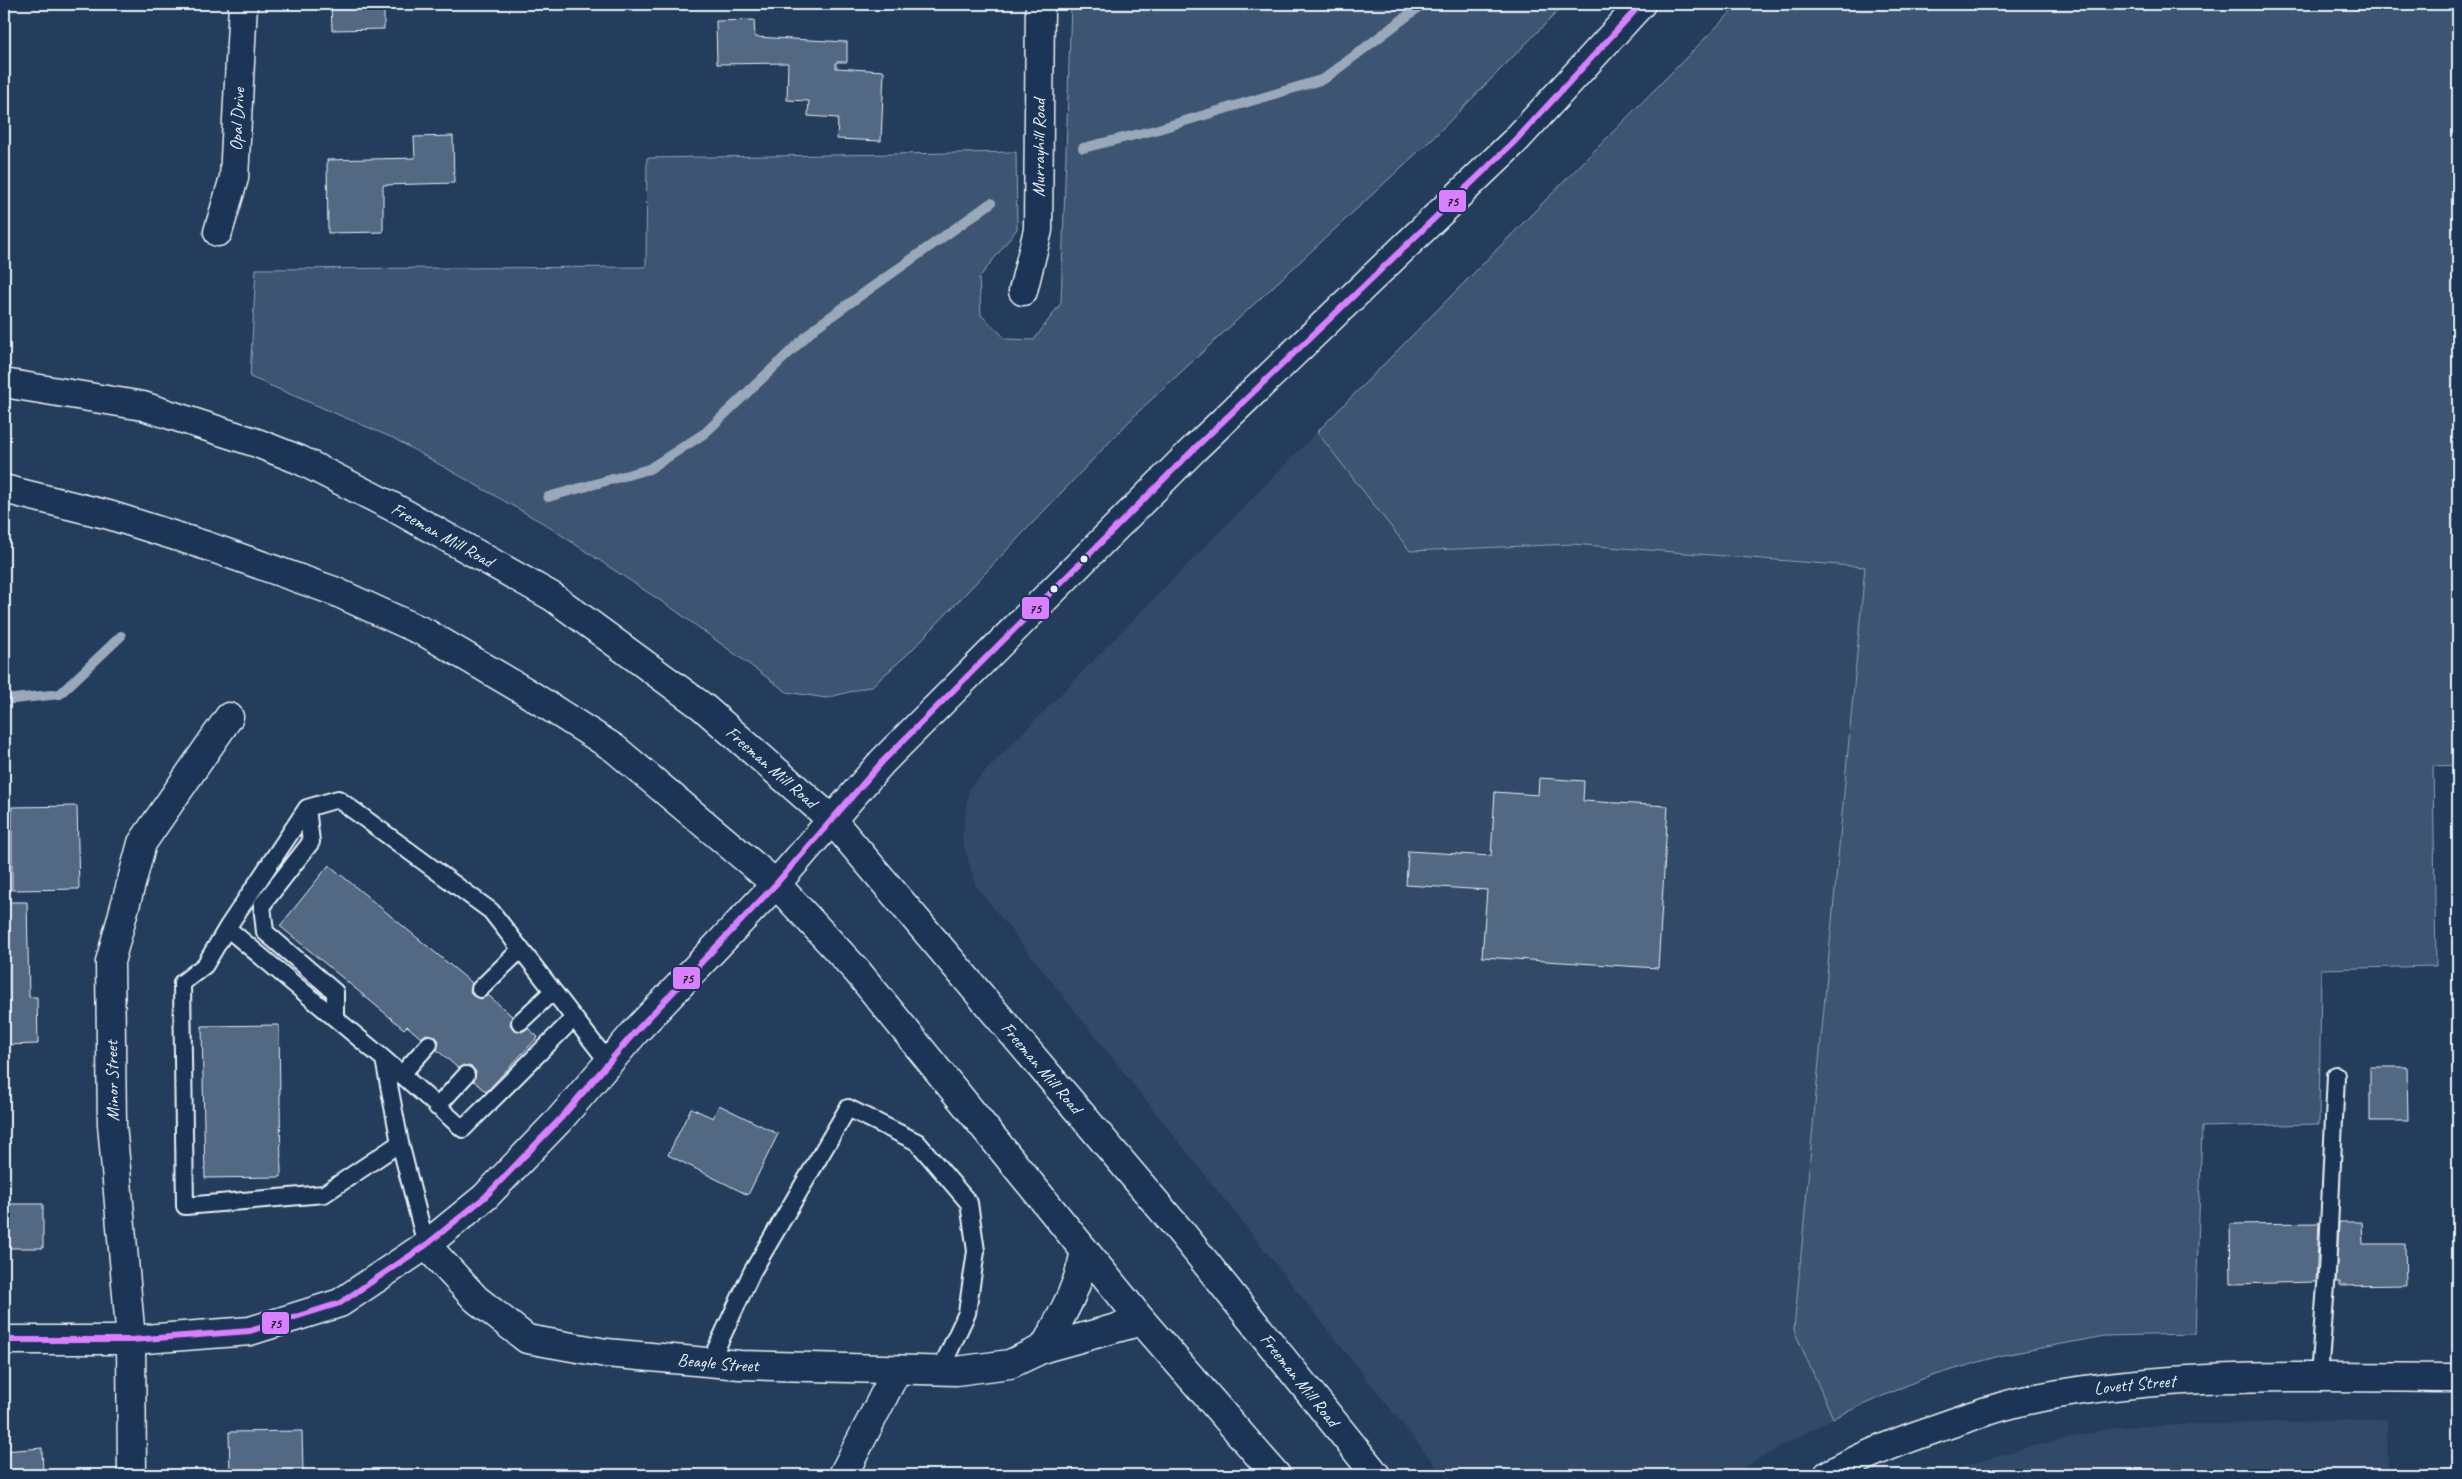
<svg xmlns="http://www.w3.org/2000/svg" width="2462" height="1479" viewBox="0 0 2462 1479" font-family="Caveat,sans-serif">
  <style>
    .built { fill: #334a68 }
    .green { fill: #3e5472; stroke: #93a2b5 }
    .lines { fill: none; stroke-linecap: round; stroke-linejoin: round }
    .stream { stroke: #99a8ba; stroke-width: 10 }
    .building { fill: #536782; stroke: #e8f1f8 }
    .lane-casing { stroke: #e8f1f8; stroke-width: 20 }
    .street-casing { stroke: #e8f1f8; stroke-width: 31 }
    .secondary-casing { stroke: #e8f1f8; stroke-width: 31 }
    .primary-casing { stroke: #e8f1f8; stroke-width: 31 }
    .highway-casing { stroke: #e8f1f8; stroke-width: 31 }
    .lane { stroke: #1d3557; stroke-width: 16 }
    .street { stroke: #1d3557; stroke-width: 28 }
    .secondary { stroke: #1d3557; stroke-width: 28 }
    .primary { stroke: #1d3557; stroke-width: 28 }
    .highway { stroke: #1d3557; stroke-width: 28 }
    .bus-1-casing { stroke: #1d3557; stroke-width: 10 }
    .bus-1 { stroke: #d880ff; stroke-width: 6 }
    .bus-dot { fill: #e8f1f8; stroke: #1d3557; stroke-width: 2 }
    .labels { text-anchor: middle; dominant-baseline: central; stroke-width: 4.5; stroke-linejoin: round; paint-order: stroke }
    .street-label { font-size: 18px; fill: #e8f1f8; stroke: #1d3557 }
    .line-badge { stroke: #1d3557; stroke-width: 2 }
    .pale-badge-label { font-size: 14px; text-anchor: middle; font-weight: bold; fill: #111 }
  </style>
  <rect width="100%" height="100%" fill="#253d5d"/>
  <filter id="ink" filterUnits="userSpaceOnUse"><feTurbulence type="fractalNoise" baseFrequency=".02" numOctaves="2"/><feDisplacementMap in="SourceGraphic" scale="10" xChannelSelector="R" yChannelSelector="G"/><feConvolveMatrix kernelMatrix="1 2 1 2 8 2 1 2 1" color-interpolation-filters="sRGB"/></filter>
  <g filter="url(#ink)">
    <path class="built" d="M1317 432 1410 551 1572 544 1865 567 1794 1330 1833 1418 1729 1475H1443L976 886 962 839 969 788Z
      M2387 1419 2388 1475H1934L2029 1447 2119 1427Z"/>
    <path class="green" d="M1071 4H1565L1432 139 1138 412 910 652 872 686 826 698 787 692 676 611 543 523 393 438 250 377 256 269 646 267 647 158 1016 152 1017 229 979 278 981 315 1006 339 1034 340 1061 303Z
      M1739 4H2458V765L2433 766 2436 966 2321 969 2319 1124 2202 1127 2195 1334 2104 1336 1999 1356 1919 1380 1833 1418 1794 1330 1865 567 1572 544 1410 551 1317 432Z"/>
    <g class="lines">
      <path class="stream" d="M1083 148 1155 130 1324 79 1423 4
        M548 497 649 469 705 433 816 327 991 203
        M4 700 60 694 121 636"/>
    </g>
    <path class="building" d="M331 4H384V29L332 30Z
      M754 20 755 37 847 42V62H836V68L884 71 881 141 837 139 838 118 808 116 809 101 787 100 788 63 717 64 716 21Z
      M453 136 454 183 383 185V232L328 233 327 160 415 158 414 137Z
      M1539 778 1584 781 1583 801 1668 806 1658 968 1482 957 1487 890 1406 885 1408 851 1491 856 1495 792 1538 795Z
      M77 806 79 889 12 890V807Z
      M329 865 472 983 470 991 473 996 482 999 488 995 512 1016 510 1024 513 1029 522 1032 528 1028 538 1037 486 1092 474 1081 476 1072 472 1067 463 1065 458 1068 437 1050 439 1041 435 1036 426 1034 421 1038 407 1026 404 1029 280 926Z
      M4 902H27L29 997H37L38 1044 4 1045Z
      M279 1025 281 1177 205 1178 202 1026Z
      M2370 1067H2407L2408 1121H2370Z
      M719 1105 778 1134 748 1195 668 1155 691 1108 713 1118Z
      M4 1204H43V1248H4Z
      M2339 1222H2362L2363 1244H2405L2406 1285 2340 1286V1282H2336Z
      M2319 1223 2316 1282 2231 1284 2230 1224Z
      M302 1431 303 1472 230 1473 229 1432Z
      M42 1448 43 1475H4V1451Z"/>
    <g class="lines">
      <defs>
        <path id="lane" d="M307 808 311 842 262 905 265 932 335 992V1018
          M227 928 384 1059 400 1143
          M480 989 520 950
          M520 1022 552 992
          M384 1059 463 1129 573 1019
          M401 1075 429 1044
          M437 1107 466 1075
          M426 1245 400 1143 324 1194 185 1206 182 983 205 965 227 928 307 808 338 799 491 911 609 1063
          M710 1362 752 1272 848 1108 917 1142 969 1203 976 1251 967 1313 940 1371
          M2319 1377 2327 1272 2336 1075"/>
        <g id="street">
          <path id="s1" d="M218 232 234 178 243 4"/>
          <path id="s2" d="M1023 291 1038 230 1040 4"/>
          <path id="s3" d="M426 1245 476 1299 527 1339 606 1353 740 1365 956 1371 1010 1364 1044 1348 1142 1321"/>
          <path d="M1044 1348C1062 1315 1078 1289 1085 1251"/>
          <path d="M132 1475 131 1340 112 1124 110 962 142 843 229 717"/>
          <path d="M843 1475 897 1370"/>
        </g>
        <g id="secondary">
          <path d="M4 1340H131L250 1331 340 1303 426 1245 485 1197 561 1118 635 1032 776 884 882 762 1194 449 1515 141 1641 4"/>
          <path id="s4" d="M1828 1475C1861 1456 1897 1442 1932 1430 1966 1418 2001 1405 2037 1398 2173 1371 2320 1377 2458 1378"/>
        </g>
        <g id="primary">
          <path id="s5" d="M831 819 1181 1232 1376 1475"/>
          <path d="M776 884 857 971 1142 1321 1276 1475"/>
        </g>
        <g id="highway">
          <path id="s6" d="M4 383 143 406 257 443 300 460 393 507 553 597 703 707 831 819"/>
          <path d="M4 489 109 515 207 546 334 591 426 633 526 692 614 748 776 884"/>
        </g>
      </defs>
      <use href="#lane" class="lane-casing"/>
      <use href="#street" class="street-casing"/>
      <use href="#secondary" class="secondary-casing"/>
      <use href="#primary" class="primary-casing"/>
      <use href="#highway" class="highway-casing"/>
      <use href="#lane" class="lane"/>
      <use href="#street" class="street"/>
      <use href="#secondary" class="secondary"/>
      <use href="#primary" class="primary"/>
      <use href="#highway" class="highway"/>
      <defs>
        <path id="bus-1" d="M4 1340H131L250 1331 340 1303 426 1245 485 1197 561 1118 635 1032 776 884 882 762 1194 449 1515 141 1641 4"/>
      </defs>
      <use href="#bus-1" class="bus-1-casing"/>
      <use href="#bus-1" class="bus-1"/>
    </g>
  </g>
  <g class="bus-dot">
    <circle cx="1084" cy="559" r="4.5"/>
    <circle cx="1054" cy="589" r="4.5"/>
  </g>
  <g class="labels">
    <g class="street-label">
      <text stroke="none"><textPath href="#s1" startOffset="115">Opal Drive</textPath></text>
      <text stroke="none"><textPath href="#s2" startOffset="145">Murrayhill Road</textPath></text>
      <text stroke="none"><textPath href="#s6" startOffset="468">Freeman Mill Road</textPath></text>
      <text stroke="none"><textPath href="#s6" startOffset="872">Freeman Mill Road</textPath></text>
      <text stroke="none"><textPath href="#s5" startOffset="326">Freeman Mill Road</textPath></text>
      <text transform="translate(112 1081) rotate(-91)">Minor Street</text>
      <text stroke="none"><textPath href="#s3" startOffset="331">Beagle Street</textPath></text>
      <text stroke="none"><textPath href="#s5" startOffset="731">Freeman Mill Road</textPath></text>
      <text stroke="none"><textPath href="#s4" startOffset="322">Lovett Street</textPath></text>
    </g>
  </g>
  <g class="line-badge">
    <rect x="1438" y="189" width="29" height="24" rx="5" fill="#d880ff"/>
    <rect x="1021" y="596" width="29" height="24" rx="5" fill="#d880ff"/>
    <rect x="672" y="966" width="29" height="24" rx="5" fill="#d880ff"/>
    <rect x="261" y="1311" width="29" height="24" rx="5" fill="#d880ff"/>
  </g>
  <g class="pale-badge-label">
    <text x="1452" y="206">75</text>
    <text x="1035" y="613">75</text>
    <text x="687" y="983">75</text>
    <text x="275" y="1328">75</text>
  </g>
  <rect width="2462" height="1479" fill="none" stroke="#1d3557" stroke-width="20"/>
  <rect x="10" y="10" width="2442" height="1459" fill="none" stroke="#e8f1f8" stroke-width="2" filter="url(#ink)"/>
</svg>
